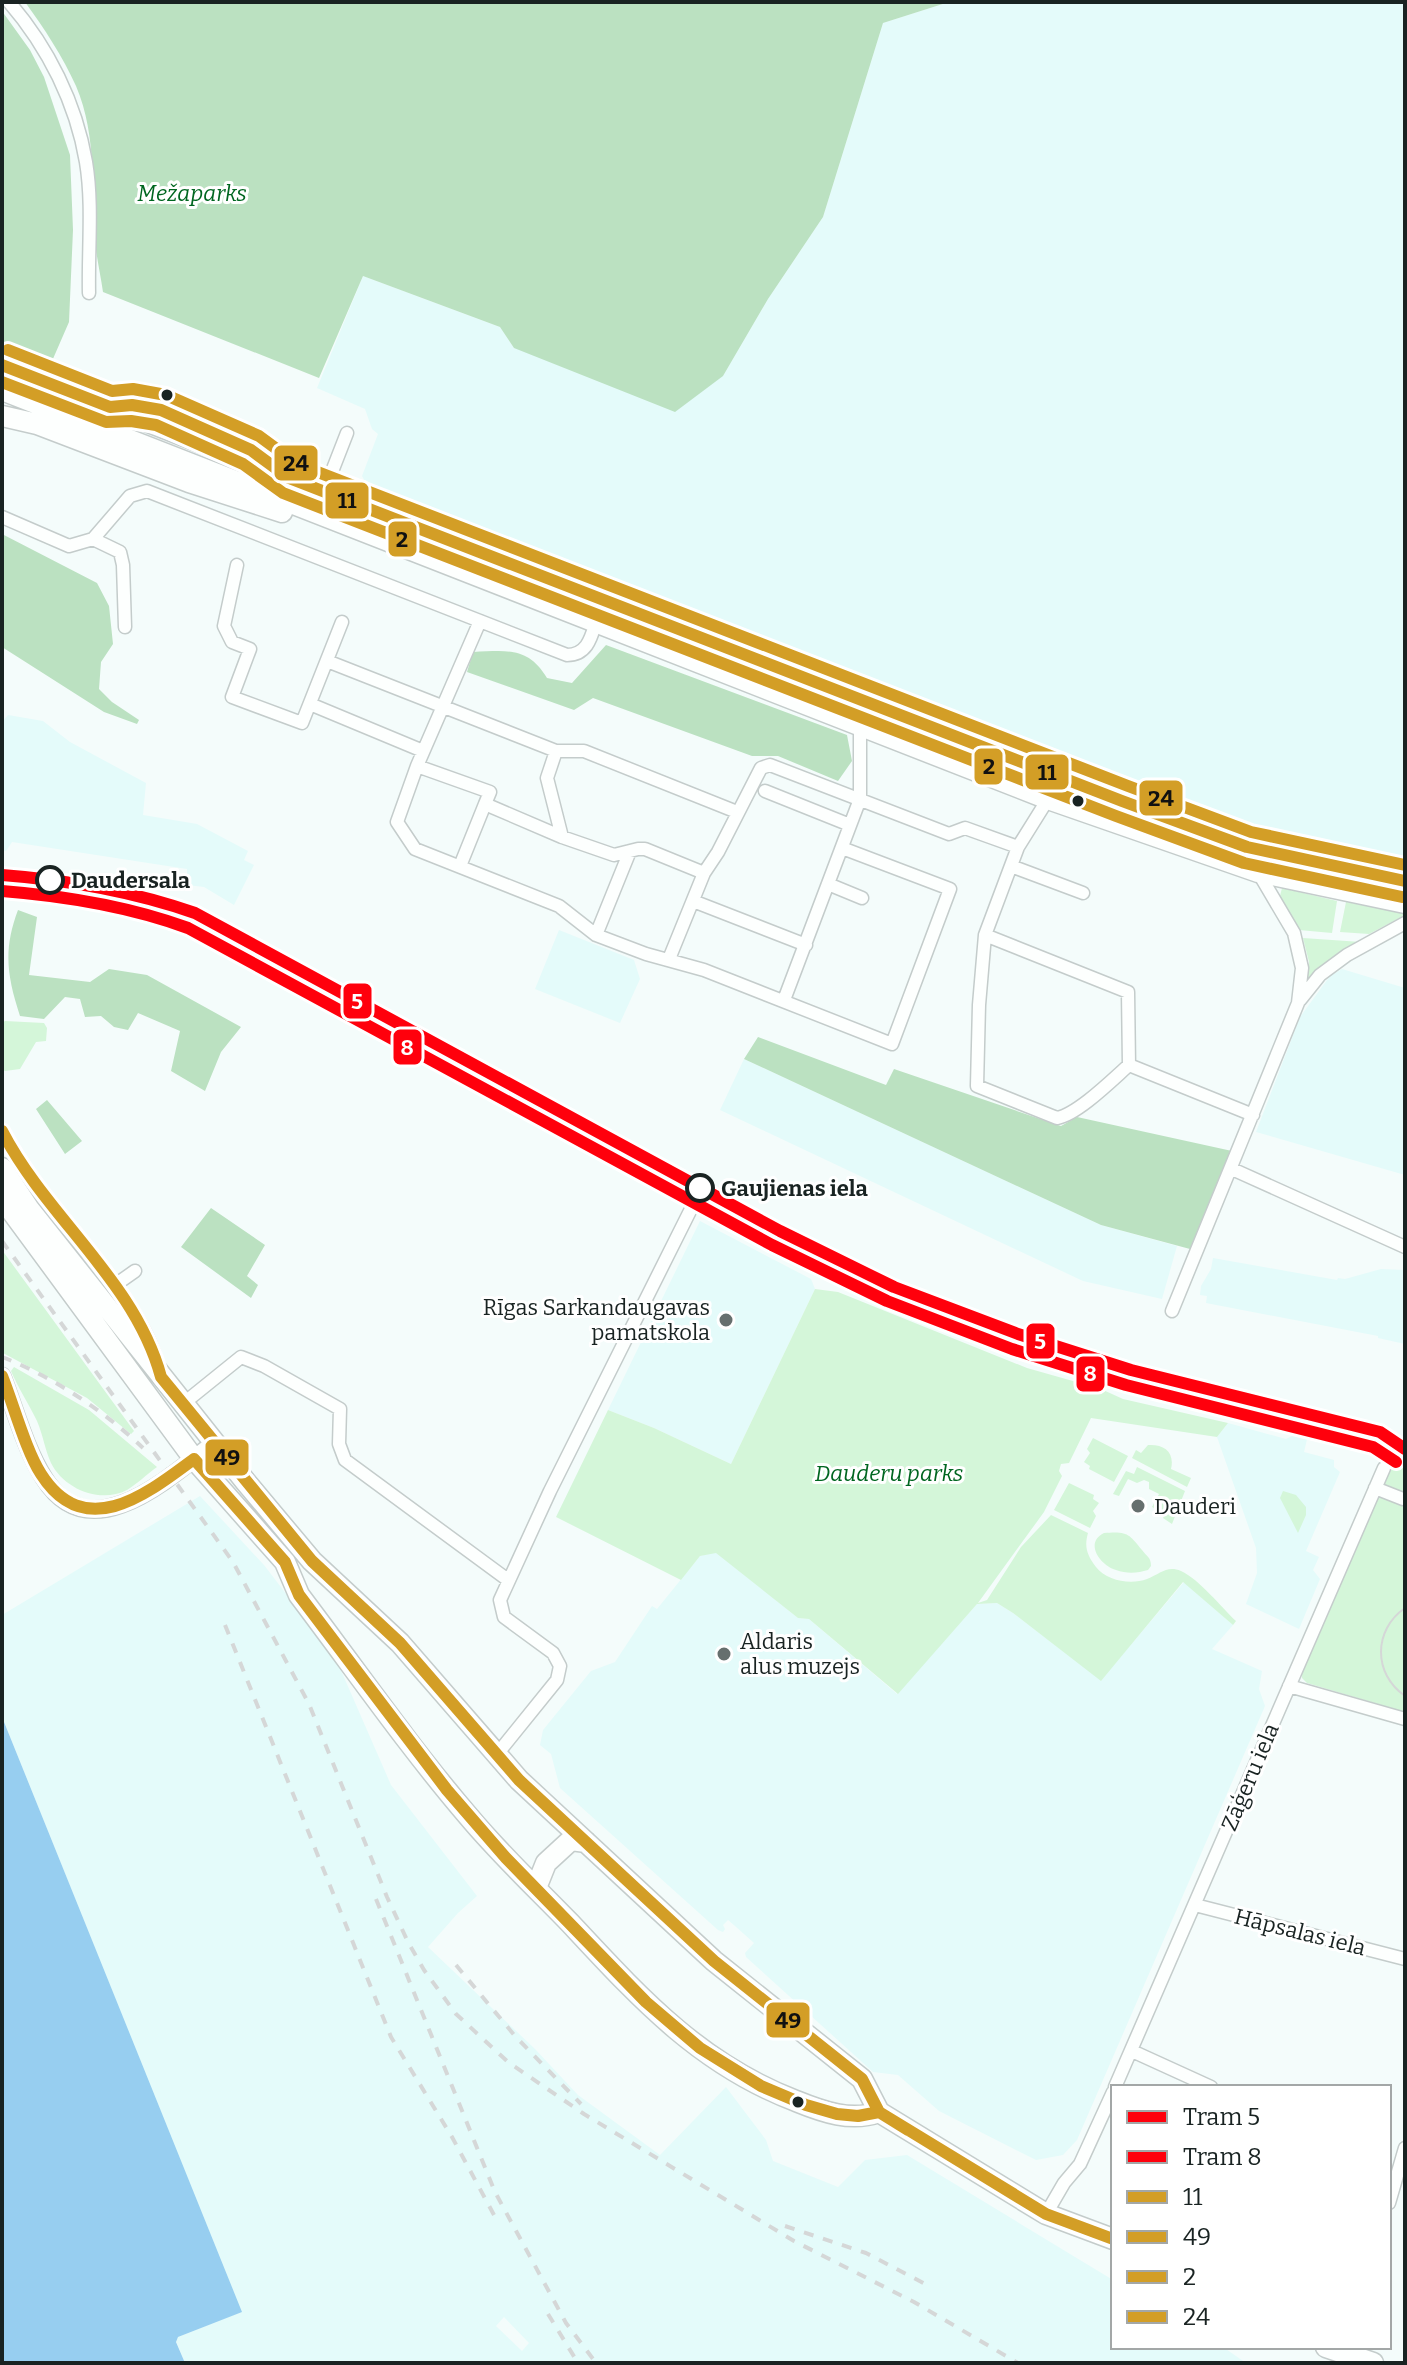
<svg xmlns="http://www.w3.org/2000/svg" width="1407" height="2365" viewBox="0 0 1407 2365" font-family="Bitter,serif">
  <style>
    .built { fill: #e4fbfa; fill-rule: evenodd }
    .green { fill: #d4f6d9 }
    .forest { fill: #bbe1c1 }
    .water { fill: #97cef0 }
    .lines { fill: none; stroke-linecap: round; stroke-linejoin: round }
    .minor-casing { stroke: #c4cccb; stroke-width: 15 }
    .tertiary-casing { stroke: #c4cccb; stroke-width: 19 }
    .primary-casing { stroke: #c4cccb; stroke-width: 23 }
    .minor { stroke: #fdfffe; stroke-width: 12 }
    .tertiary { stroke: #fdfffe; stroke-width: 16 }
    .primary { stroke: #fdfffe; stroke-width: 20 }
    .tram { stroke: #d5d7d7; stroke-width: 2 }
    .rail { stroke: #d5d7d7; stroke-width: 4; stroke-dasharray: 10 10; stroke-linecap: butt }
    .bus-1-casing { stroke: #fff; stroke-width: 18 }
    .bus-2-casing { stroke: #fff; stroke-width: 18 }
    .bus-3-casing { stroke: #fff; stroke-width: 18 }
    .bus-4-casing { stroke: #fff; stroke-width: 18 }
    .bus-1 { stroke: #d39e26; stroke-width: 12 }
    .bus-2 { stroke: #d39e26; stroke-width: 12 }
    .bus-3 { stroke: #d39e26; stroke-width: 12 }
    .bus-4 { stroke: #d39e26; stroke-width: 12 }
    .tram-1-casing { stroke: #fff; stroke-width: 18 }
    .tram-2-casing { stroke: #fff; stroke-width: 18 }
    .tram-1 { stroke: #ff000c; stroke-width: 12 }
    .tram-2 { stroke: #ff000c; stroke-width: 12 }
    .bus-dot { fill: #192322; stroke: #fff; stroke-width: 3 }
    .stop-dot { fill: #fff; stroke: #192322; stroke-width: 4 }
    .poi-dot { fill: #666f6e; stroke: #fff; stroke-width: 3 }
    .labels { text-anchor: middle; dominant-baseline: central; stroke-width: 6; stroke-linejoin: round; paint-order: stroke }
    .park-label { font-size: 22px; font-style: italic; fill: #006620; stroke: #fff }
    .stop-label { font-size: 22px; font-weight: bold; fill: #192322; stroke: #fff; text-anchor: start }
    .poi-label { font-size: 22px; fill: #192322; stroke: #fff; text-anchor: start }
    .street-label { font-size: 22px; fill: #192322; stroke: #fff }
    .line-badge { stroke: #fff; stroke-width: 3 }
    .badge-label { font-size: 22px; text-anchor: middle; font-weight: bold; fill: #fff }
    .pale-badge-label { font-size: 22px; text-anchor: middle; font-weight: bold; fill: #111 }
  </style>
  <rect width="100%" height="100%" fill="#f4fcfb"/>
  <path class="built" d="M949 2H1405V861L1310 847 1168 802 372 494 362 476 378 434 372 429 365 409 317 388 363 276 500 327 514 348 723 376 768 299 823 217 883 23Z
    M8 715 43 721 70 742 146 783 143 815 197 824 248 851 244 860 254 865 234 905 204 887 187 885V869L12 842 6 851 2 850V722Z
    M559 930 634 960 640 979 620 1023 535 989Z
    M1342 969 1405 988V1175L1256 1132 1300 1017 1330 976Z
    M744 1059 1101 1225 1177 1246 1162 1299 1083 1281 720 1110Z
    M700 1221 811 1279 815 1289 731 1464 654 1428 608 1410Z
    M1213 1258 1337 1280 1338 1278 1345 1279 1381 1269 1405 1270V1344L1378 1338V1336L1206 1303 1207 1296 1200 1295 1201 1286 1211 1269Z
    M1228 1423 1286 1439 1310 1427 1304 1452 1334 1460V1467L1340 1472 1306 1551 1319 1557 1313 1570 1320 1579 1299 1629 1246 1604 1257 1573 1256 1548 1217 1437Z
    M200 1496 264 1565 336 1659 391 1785 477 1896 458 1913 428 1947 535 2049 578 2095 660 2155 726 2087 766 2140 773 2161 838 2187 865 2160 907 2155 1113 2280V2347H1223L1246 2363H185L176 2341 178 2337 241 2312 2 1717V1615ZM504 2317 529 2343 522 2351 496 2326Z
    M716 1552 798 1618 809 1619 897 1694 977 1604 997 1603 1013 1613 1101 1680 1184 1582 1233 1625 1212 1649 1262 1671 1259 1689 1265 1706 1077 2140 1063 2155 1036 2160 939 2111 898 2075 873 2072 746 1957 745 1953 754 1943 735 1926 728 1920 723 1925 725 1929 723 1932 718 1930 560 1788 551 1754 540 1745 543 1730 591 1671 615 1662 652 1606 657 1609 700 1556Z"/>
  <path class="green" d="M1282 888 1337 901 1332 933 1299 930 1280 896Z
    M1346 902 1405 913V915L1369 934 1340 932Z
    M1303 938 1361 942 1306 987 1309 962Z
    M5 1021 44 1023 47 1028 46 1041 36 1042 20 1069 5 1071 2 1069V1023Z
    M2 1250 134 1431 131 1434 87 1398 3 1353Z
    M815 1289 838 1292 1027 1368 1101 1389 1123 1399 1228 1423 1217 1437 1091 1418 1069 1463 1061 1464 1059 1471 1062 1476 1044 1512 978 1603 987 1600 1021 1547 1051 1515 1088 1533C1084 1547 1087 1555 1096 1567 1107 1581 1131 1585 1147 1579 1160 1574 1167 1565 1181 1571 1199 1579 1222 1608 1236 1621L1233 1625 1183 1582 1101 1681 1013 1613 997 1603 977 1604 898 1694 809 1619 798 1618 716 1553 700 1556 681 1580 556 1517 608 1410 654 1428 731 1464Z
    M14 1367 89 1410 157 1467C147 1474 137 1484 127 1490 100 1504 64 1489 51 1463 45 1450 43 1435 37 1421 29 1404 18 1388 11 1371Z
    M1093 1438 1128 1456 1114 1482 1089 1469 1090 1466 1084 1462 1090 1453 1087 1449Z
    M1148 1445C1164 1444 1175 1452 1171 1469L1191 1478 1187 1487 1132 1458 1136 1450 1141 1453Z
    M1398 1463 1405 1467V1712L1307 1683 1302 1678V1672L1391 1465Z
    M1137 1467 1185 1491 1172 1524 1163 1518 1165 1514 1152 1507 1159 1494 1149 1489V1482L1144 1480 1137 1483 1128 1479 1119 1496 1113 1494 1126 1471 1134 1474Z
    M1069 1483 1094 1495 1093 1499 1099 1503 1093 1511 1096 1516 1090 1528 1054 1510Z
    M1283 1491 1296 1495 1306 1507V1515L1298 1533 1280 1498Z
    M1104 1533C1128 1531 1129 1534 1142 1550 1147 1557 1151 1557 1151 1566L1148 1570C1138 1573 1127 1574 1116 1570 1100 1565 1084 1543 1104 1533Z"/>
  <path class="forest" d="M25 2H949L883 23 823 217 768 299 723 376 675 412 514 348 500 327 363 276 319 378 103 292C101 278 98 264 96 250 91 196 98 137 76 86 63 57 44 28 25 2Z
    M2 11 30 50 44 77 70 155 73 230 69 322 49 368 2 349Z
    M2 534 97 583 109 606 113 644 101 662 99 689 112 702 139 720 137 724 104 712 2 647Z
    M606 645 847 735 852 761 838 781 778 756H752L593 698 574 710 467 672 473 652C506 651 528 646 547 678L572 683Z
    M18 910 37 917 29 975 90 982 109 969 147 975 241 1027 221 1052 205 1091 171 1071 180 1031 138 1013 128 1030 114 1027 101 1016 85 1017 80 999 65 997 44 1019 20 1016C7 976 3 950 18 910Z
    M758 1037 886 1085 894 1069 1061 1126 1077 1117 1232 1151 1190 1249 1101 1225 744 1059Z
    M47 1100 82 1141 65 1154 36 1109Z
    M211 1208 265 1245 247 1276 258 1285 251 1298 181 1247Z"/>
  <path class="water" d="M2 1717 242 2312 178 2337 176 2342 185 2363H2Z"/>
  <g class="lines">
    <defs>
      <path id="minor" d="M9 2C48 47 76 103 86 162 93 204 88 250 89 293
        M324 492 347 433
        M2 517 69 546 93 539
        M237 565 224 626 232 642 250 649 232 697 302 723 342 622
        M480 621 417 766 397 822 415 849 559 906 596 935 646 954 704 970 892 1044 950 889 842 848
        M125 627 123 565 120 552 93 539 130 496 147 491 567 655C587 655 591 638 596 622
        M327 661 556 751H584L737 812
        M310 704 423 751
        M556 751 547 778 562 837
        M417 766 490 792 485 804 562 837 614 855 638 849H645L704 873
        M765 791 850 825
        M1048 799 1018 847 985 935 979 1005 977 1086 1057 1118C1078 1114 1112 1080 1129 1065L1253 1115
        M460 866 485 804
        M1011 866 1083 893
        M828 884 862 898
        M2 889 128 906 149 911 198 931 467 1077 687 1191 692 1197 693 1205 550 1491 500 1600 504 1617 553 1653 560 1666 557 1680 498 1753
        M693 901 806 945
        M596 935 630 851
        M985 935 1128 992 1129 1065
        M669 959 704 873 718 852 761 768 770 765 949 834 965 828 1018 847
        M784 1000 860 799V723
        M1300 1000 1320 975 1347 955 1405 923
        M2 1131C20 1168 45 1201 71 1233 104 1273 145 1315 158 1366
        M1232 1169 1405 1247
        M115 1285 135 1271
        M1172 1311 1298 1003 1302 968 1294 933 1258 872
        M184 1403 241 1357 264 1366 340 1409 339 1444 345 1460 508 1580
        M1375 1488 1403 1499
        M1289 1686 1405 1719
        M1195 1905 1405 1959
        M1132 2051 1211 2087
        M1115 2087 1384 1468
        M1389 2203 1405 2148
        M1046 2214 1064 2183 1080 2164 1113 2092"/>
      <path id="tertiary" d="M2 1376C15 1409 25 1448 44 1478 90 1552 170 1477 215 1442"/>
      <path id="primary" d="M2 365 1122 801 1247 847 1405 881
        M2 390 1048 799 1258 872 1405 903
        M2 416 37 424 189 482 282 512
        M2 1168 29 1209 245 1481 312 1561 400 1643 519 1780 714 1961 862 2079 879 2112 1046 2214 1113 2239
        M2 1198 194 1459 285 1562 299 1595C355 1669 409 1747 469 1817 500 1854 536 1888 570 1923 639 1997 699 2064 796 2101 823 2112 851 2122 879 2112
        M536 1888 546 1863 571 1840 586 1842
        M1326 2347 1373 2363"/>
    </defs>
    <use href="#minor" class="minor-casing"/>
    <use href="#tertiary" class="tertiary-casing"/>
    <use href="#primary" class="primary-casing"/>
    <use href="#minor" class="minor"/>
    <use href="#tertiary" class="tertiary"/>
    <use href="#primary" class="primary"/>
    <path class="tram" d="M1405 1608C1373 1630 1373 1674 1405 1696"/>
    <path class="rail" d="M2 1241 233 1562 309 1704 387 1897 408 1942 424 1970 456 2014 508 2062 584 2114 794 2241 914 2302 1018 2363
      M2 1357C53 1377 103 1410 143 1448
      M225 1625 391 2037 452 2137 494 2215
      M376 1899 495 2192 566 2323 596 2363
      M456 1965 515 2036 581 2104
      M785 2226 866 2253 931 2287
      M548 2314 578 2363"/>
    <defs>
      <path id="bus-1" d="M2 365 110 407 132 405 161 410 251 450 289 478 1122 801 1247 847 1405 881"/>
      <path id="bus-2" d="M2 1131C47 1218 135 1281 161 1377L312 1561 400 1643 519 1780 714 1961 862 2079 879 2112 1046 2214 1113 2239
        M2 1376C13 1403 26 1451 41 1474 85 1543 147 1494 194 1459L285 1562 299 1595 447 1790 506 1858 646 2002 700 2048 761 2086 806 2105 837 2114 858 2116 879 2112 908 2130"/>
      <path id="bus-3" d="M2 382 106 422 131 421 156 425 243 464 283 493 1116 816 1244 863 1402 897"/>
      <path id="bus-4" d="M8 350 112 391 133 389 166 395 259 436 297 464 1128 786 1251 832 1405 865"/>
    </defs>
    <use href="#bus-1" class="bus-1-casing"/>
    <use href="#bus-2" class="bus-2-casing"/>
    <use href="#bus-3" class="bus-3-casing"/>
    <use href="#bus-4" class="bus-4-casing"/>
    <use href="#bus-1" class="bus-1"/>
    <use href="#bus-2" class="bus-2"/>
    <use href="#bus-3" class="bus-3"/>
    <use href="#bus-4" class="bus-4"/>
    <defs>
      <path id="tram-1" d="M2 875C69 880 132 891 195 913L780 1231 894 1287 1018 1334 1131 1370 1380 1432 1405 1449"/>
      <path id="tram-2" d="M2 891C66 896 128 906 188 928L772 1245 887 1301 1012 1349 1126 1385 1373 1447 1396 1462"/>
    </defs>
    <use href="#tram-1" class="tram-1-casing"/>
    <use href="#tram-2" class="tram-2-casing"/>
    <use href="#tram-1" class="tram-1"/>
    <use href="#tram-2" class="tram-2"/>
  </g>
  <g class="bus-dot">
    <circle cx="167" cy="395" r="7"/>
    <circle cx="1078" cy="801" r="7"/>
    <circle cx="798" cy="2102" r="7"/>
  </g>
  <g class="stop-dot">
    <circle cx="50" cy="880" r="13"/>
    <circle cx="700" cy="1188" r="13"/>
  </g>
  <g class="poi-dot">
    <circle cx="726" cy="1320" r="8"/>
    <circle cx="1138" cy="1506" r="8"/>
    <circle cx="724" cy="1654" r="8"/>
  </g>
  <g class="labels">
    <g class="park-label">
      <text x="192" y="193">Mežaparks</text>
      <text x="889" y="1473">Dauderu parks</text>
    </g>
    <g class="stop-label">
      <text x="71" y="880">Daudersala</text>
      <text x="721" y="1188">Gaujienas iela</text>
    </g>
    <g class="poi-label">
      <text x="710" y="1307" text-anchor="end">Rīgas Sarkandaugavas<tspan x="710" dy="25">pamatskola</tspan></text>
      <text x="1154" y="1506">Dauderi</text>
      <text x="740" y="1641">Aldaris<tspan x="740" dy="25">alus muzejs</tspan></text>
    </g>
    <g class="street-label">
      <text transform="translate(1250 1777) rotate(-67)">Zāģeru iela</text>
      <text transform="translate(1300 1932) rotate(14)">Hāpsalas iela</text>
    </g>
  </g>
  <g class="line-badge">
    <rect x="273" y="444" width="46" height="38" rx="8" fill="#d39e26"/>
    <rect x="324" y="481" width="46" height="39" rx="8" fill="#d39e26"/>
    <rect x="387" y="520" width="31" height="38" rx="8" fill="#d39e26"/>
    <rect x="973" y="747" width="31" height="39" rx="8" fill="#d39e26"/>
    <rect x="1024" y="753" width="46" height="38" rx="8" fill="#d39e26"/>
    <rect x="1138" y="779" width="46" height="38" rx="8" fill="#d39e26"/>
    <rect x="342" y="982" width="31" height="38" rx="8" fill="#ff000c"/>
    <rect x="392" y="1028" width="31" height="38" rx="8" fill="#ff000c"/>
    <rect x="1025" y="1322" width="31" height="38" rx="8" fill="#ff000c"/>
    <rect x="1075" y="1355" width="31" height="38" rx="8" fill="#ff000c"/>
    <rect x="204" y="1438" width="46" height="39" rx="8" fill="#d39e26"/>
    <rect x="765" y="2001" width="46" height="38" rx="8" fill="#d39e26"/>
  </g>
  <g class="badge-label">
    <text x="357" y="1009">5</text>
    <text x="407" y="1055">8</text>
    <text x="1040" y="1349">5</text>
    <text x="1090" y="1381">8</text>
  </g>
  <g class="pale-badge-label">
    <text x="296" y="471">24</text>
    <text x="347" y="508">11</text>
    <text x="402" y="547">2</text>
    <text x="989" y="774">2</text>
    <text x="1047" y="780">11</text>
    <text x="1161" y="806">24</text>
    <text x="227" y="1465">49</text>
    <text x="788" y="2028">49</text>
  </g>
  <rect width="1407" height="2365" fill="none" stroke="#192322" stroke-width="8"/>
  <rect x="1111" y="2085" width="280" height="264" fill="#ffffff" stroke="#a3a7a7" stroke-width="2"/>
  <rect x="1127" y="2111" width="40" height="12" fill="#ff000c" stroke="#a3a7a7" stroke-width="2"/>
  <text x="1183" y="2125" font-size="24" fill="#192322">Tram 5</text>
  <rect x="1127" y="2151" width="40" height="12" fill="#ff000c" stroke="#a3a7a7" stroke-width="2"/>
  <text x="1183" y="2165" font-size="24" fill="#192322">Tram 8</text>
  <rect x="1127" y="2191" width="40" height="12" fill="#d39e26" stroke="#a3a7a7" stroke-width="2"/>
  <text x="1183" y="2205" font-size="24" fill="#192322">11</text>
  <rect x="1127" y="2231" width="40" height="12" fill="#d39e26" stroke="#a3a7a7" stroke-width="2"/>
  <text x="1183" y="2245" font-size="24" fill="#192322">49</text>
  <rect x="1127" y="2271" width="40" height="12" fill="#d39e26" stroke="#a3a7a7" stroke-width="2"/>
  <text x="1183" y="2285" font-size="24" fill="#192322">2</text>
  <rect x="1127" y="2311" width="40" height="12" fill="#d39e26" stroke="#a3a7a7" stroke-width="2"/>
  <text x="1183" y="2325" font-size="24" fill="#192322">24</text>
</svg>
